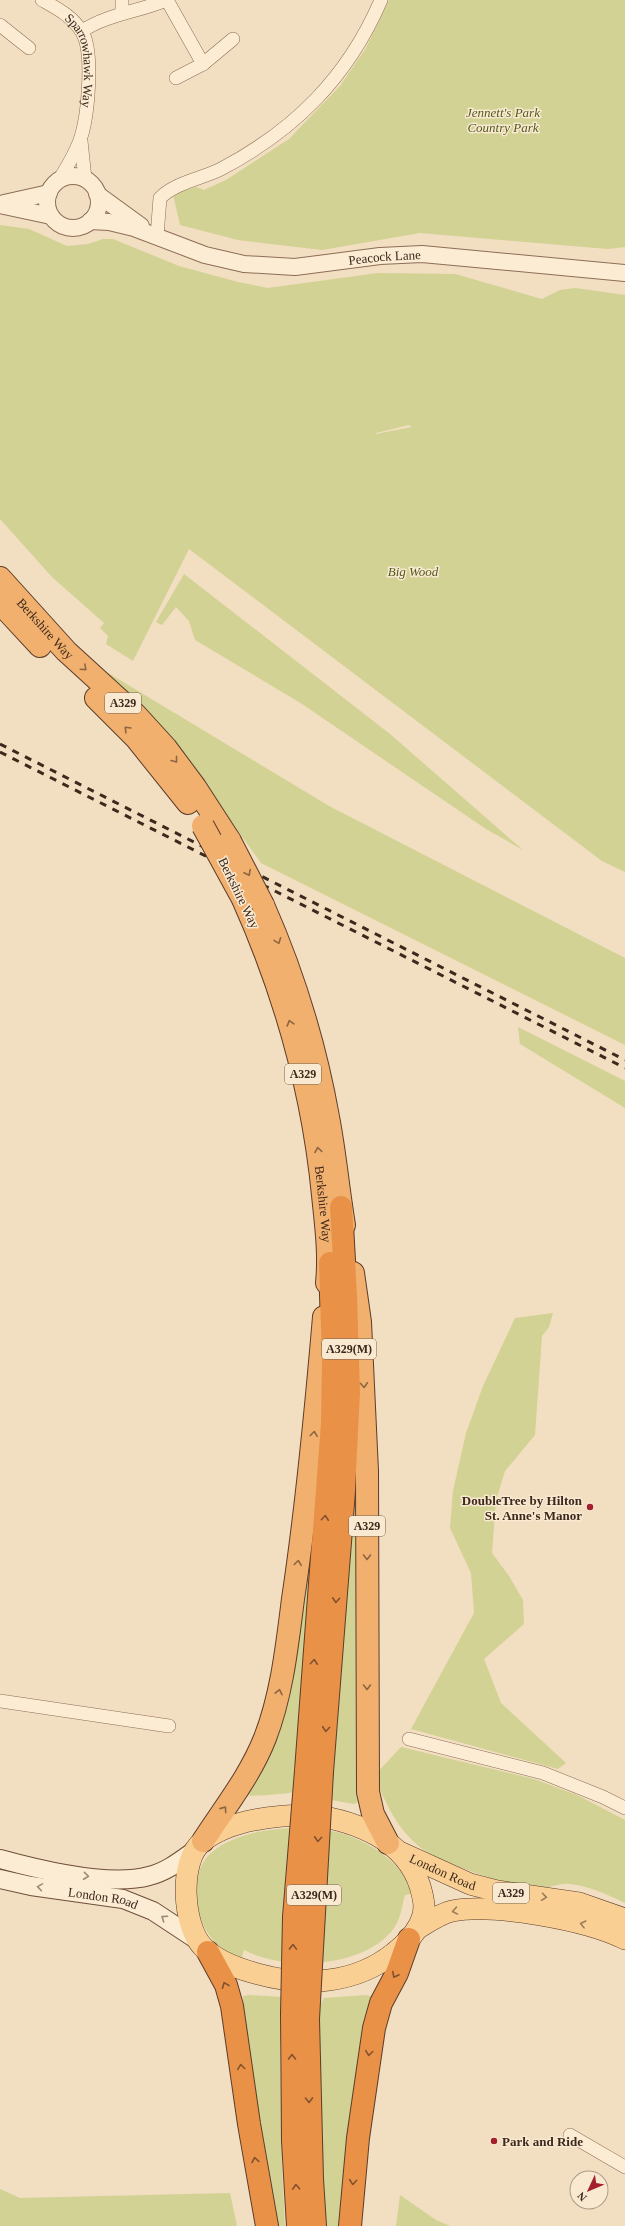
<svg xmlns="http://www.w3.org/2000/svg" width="625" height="2226" viewBox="0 0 625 2226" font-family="'Times New Roman',serif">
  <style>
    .green { fill: #d1d293; fill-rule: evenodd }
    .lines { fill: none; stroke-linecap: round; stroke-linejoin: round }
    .minor-casing { stroke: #8d6d56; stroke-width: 14 }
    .tertiary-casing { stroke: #8d6d56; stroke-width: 18 }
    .secondary-casing { stroke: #6f4e39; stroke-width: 20 }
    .primary-casing { stroke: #5b3c2b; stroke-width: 22 }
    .trunk-casing { stroke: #5b3c2b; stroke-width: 24 }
    .motorway-casing { stroke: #5b3c2b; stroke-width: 24 }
    .minor { stroke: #fcecd4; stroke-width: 13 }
    .tertiary { stroke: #fcecd4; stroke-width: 16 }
    .secondary { stroke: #fcecd4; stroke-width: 18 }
    .primary { stroke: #f9cf94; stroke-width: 21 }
    .trunk { stroke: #f2b06e; stroke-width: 22 }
    .motorway { stroke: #ea9148; stroke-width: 22 }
    .rail { stroke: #3c281c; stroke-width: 3; stroke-dasharray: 7 7; stroke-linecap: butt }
    .trunk-bridge-casing { stroke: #5b3c2b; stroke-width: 24; stroke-linecap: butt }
    .motorway-bridge-casing { stroke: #5b3c2b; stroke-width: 24; stroke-linecap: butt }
    .trunk-bridge { stroke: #f2b06e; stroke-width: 22 }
    .motorway-bridge { stroke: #ea9148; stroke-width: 22 }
    .oneway { stroke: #8e6541 }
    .oneway2 { stroke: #82522e }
    .oneway3 { stroke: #9c8a78 }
    .oneway4 { stroke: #9a7c58 }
    .poi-dot { fill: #a3202f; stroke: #f9e9d1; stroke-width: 1.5 }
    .labels { text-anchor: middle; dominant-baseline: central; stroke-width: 3; stroke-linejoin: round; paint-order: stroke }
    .shield { fill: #f9e9d1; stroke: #756252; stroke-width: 1 }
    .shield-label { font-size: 12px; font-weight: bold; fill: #3c281c }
    .street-label { font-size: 13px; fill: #3c281c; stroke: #f9e9d1 }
    .park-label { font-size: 13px; font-style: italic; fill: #525a20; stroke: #f9e9d1 }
    .poi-label { font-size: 13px; font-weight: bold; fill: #3c281c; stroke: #f9e9d1; text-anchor: end }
  </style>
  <rect width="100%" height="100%" fill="#f2dec0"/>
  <path class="green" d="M389 0H625V247L608 249 420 233 322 250 238 240 180 225 173 194 196 187 204 190 226 180 289 139 340 86 366 48Z
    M0 225 29 229 67 246 88 244 103 239H113L179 266 238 282 268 288 378 273 455 274 542 299 560 290 575 288 625 295V872L602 861 189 549 133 661 106 644 108 636 100 628 104 623 52 577 0 519ZM409 425 412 427 376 434V433Z
    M184 574 390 734 523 850 486 829 299 702 195 640 189 621 176 607 162 625 156 622Z
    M90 662 329 806 625 958V1045L261 863 171 738Z
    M518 1027 625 1081V1108L520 1044Z
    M553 1313 549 1327 542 1336 535 1435 505 1471 496 1500 492 1553 509 1576 523 1600 524 1624 484 1659 501 1703 566 1763 558 1769 411 1729 474 1613 471 1573 450 1528 453 1491 466 1433 483 1386 515 1318Z
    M355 1496 358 1497 360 1801 354 1804 331 1800 353 1498Z
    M309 1532 314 1535 293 1792C287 1794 250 1797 245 1795Z
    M401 1747 534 1779 577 1795 625 1820V1903C609 1895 589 1886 570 1884 560 1882 548 1889 537 1888 506 1884 437 1864 415 1843 395 1825 384 1799 374 1776Z
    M294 1828C310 1829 326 1829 341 1833 369 1842 405 1863 411 1894L405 1895C401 1909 401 1920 391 1932 360 1968 284 1971 244 1950L241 1960C230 1954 221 1949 213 1940 194 1919 188 1874 211 1853 232 1834 267 1829 294 1828Z
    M249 1995 283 1997 280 2049 282 2168 285 2226H277L254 2089 243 1998V1996Z
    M366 1995 371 1996 374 2001 341 2226H326L320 2108 319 2007 324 1998Z
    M0 2189 20 2198 230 2193 237 2226H0Z
    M400 2195 436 2220 450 2226H396Z"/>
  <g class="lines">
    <defs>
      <g id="minor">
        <path id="s1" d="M42 0C58 9 72 16 82 32 94 51 88 115 81 137 76 153 67 167 59 180"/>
        <path d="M122 0V13"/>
        <path d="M167 0 203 64"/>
        <path d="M0 25 29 48"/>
        <path d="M82 31C108 14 138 12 166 0"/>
        <path d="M176 78 203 64 233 39"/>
        <path d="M81 141 85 179"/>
        <path d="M157 236 160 198C176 182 201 179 221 169 295 130 348 77 381 0"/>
        <path d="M0 1701 169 1726"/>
        <path d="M409 1739 543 1773 603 1797 625 1808"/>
        <path d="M570 2135 625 2167"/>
      </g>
      <g id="tertiary">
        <circle cx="73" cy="202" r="26"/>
        <path d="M97 194 141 226"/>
        <path d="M4 203 49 193"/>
        <path d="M0 205 51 216"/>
        <path id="s2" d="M90 221 109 222 134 228 205 255 244 264 295 267 380 256 422 254 625 273"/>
      </g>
      <g id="secondary">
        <path d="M0 1859C40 1870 109 1887 149 1876 166 1872 180 1861 194 1851"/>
        <path id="s3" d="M0 1879 31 1886 123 1899 153 1911 197 1940"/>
      </g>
      <g id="primary">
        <path d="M312 1815C356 1821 405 1840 420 1886 423 1897 426 1907 422 1918 417 1933 406 1943 394 1953 355 1984 305 1987 258 1974 239 1969 217 1962 203 1947 183 1927 178 1860 203 1841 231 1819 277 1815 312 1815Z"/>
        <path id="s4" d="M402 1853 470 1884 497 1891 579 1903 625 1919"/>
        <path d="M417 1929C427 1923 439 1914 452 1911 494 1903 587 1920 625 1939"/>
      </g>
      <g id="trunk">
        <path id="s5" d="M0 578 66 651 135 714 166 748 195 787 230 841"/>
        <path d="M0 603 40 646"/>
        <path d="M96 698 136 738 188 803"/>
        <path id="s6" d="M243 899C285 993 313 1092 323 1195 326 1225 330 1253 327 1283"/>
        <path d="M263 905C293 973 315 1044 328 1117 335 1153 338 1189 344 1225"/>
        <path d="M353 1273 360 1322 367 1471 368 1792 373 1814 388 1843"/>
        <path d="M203 1841C225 1807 250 1776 265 1738 282 1694 287 1646 293 1599 307 1506 316 1411 324 1317"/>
      </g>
      <path id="motorway" d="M306 1771 332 1423 333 1359 330 1263
        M322 1772 344 1491 349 1392 346 1296 341 1207
        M208 1952 226 1985 232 2006 249 2124 267 2226
        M292 2014 293 2141 298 2226
        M308 2019 312 2179 315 2226
        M350 2226 358 2138 374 2028 381 2003 397 1973 409 1939"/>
    </defs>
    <use href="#minor" class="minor-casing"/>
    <use href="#tertiary" class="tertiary-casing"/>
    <use href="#secondary" class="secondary-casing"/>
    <use href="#primary" class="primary-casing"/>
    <use href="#trunk" class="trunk-casing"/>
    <use href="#motorway" class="motorway-casing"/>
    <use href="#minor" class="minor"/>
    <use href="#tertiary" class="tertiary"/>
    <use href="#secondary" class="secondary"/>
    <use href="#primary" class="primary"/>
    <use href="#trunk" class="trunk"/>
    <use href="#motorway" class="motorway"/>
    <path class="rail" d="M0 744 625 1060
      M0 752 625 1068"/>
    <defs>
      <path id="trunk-bridge" d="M203 826 243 899
        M230 841 263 905"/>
      <path id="motorway-bridge" d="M292 2014 294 1917 306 1771
        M308 2019 322 1772"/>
    </defs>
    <use href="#trunk-bridge" class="trunk-bridge-casing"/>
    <use href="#motorway-bridge" class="motorway-bridge-casing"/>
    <use href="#trunk-bridge" class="trunk-bridge"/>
    <use href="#motorway-bridge" class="motorway-bridge"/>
  </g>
  <defs><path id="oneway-chevron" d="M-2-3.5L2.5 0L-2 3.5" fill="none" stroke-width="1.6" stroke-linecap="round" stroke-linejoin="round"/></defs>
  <g class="oneway">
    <use href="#oneway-chevron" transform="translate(84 668) rotate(42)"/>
    <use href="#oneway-chevron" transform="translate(127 729) rotate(-134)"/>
    <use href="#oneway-chevron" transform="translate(175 760) rotate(52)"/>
    <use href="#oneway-chevron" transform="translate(248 873) rotate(63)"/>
    <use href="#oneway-chevron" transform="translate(278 941) rotate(69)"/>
    <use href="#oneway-chevron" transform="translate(290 1023) rotate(-106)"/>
    <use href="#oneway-chevron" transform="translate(318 1150) rotate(-99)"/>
    <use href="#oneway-chevron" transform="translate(364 1385) rotate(86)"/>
    <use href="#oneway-chevron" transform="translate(314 1434) rotate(-83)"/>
    <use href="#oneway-chevron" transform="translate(367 1557) rotate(90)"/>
    <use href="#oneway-chevron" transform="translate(298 1563) rotate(-83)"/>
    <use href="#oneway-chevron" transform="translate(367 1687) rotate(90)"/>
    <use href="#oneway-chevron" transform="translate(279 1692) rotate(-78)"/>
    <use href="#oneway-chevron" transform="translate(224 1809) rotate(-55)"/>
  </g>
  <g class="oneway2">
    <use href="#oneway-chevron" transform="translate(325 1518) rotate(-86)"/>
    <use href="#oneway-chevron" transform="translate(336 1600) rotate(94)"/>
    <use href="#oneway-chevron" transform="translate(314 1662) rotate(-86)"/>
    <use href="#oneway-chevron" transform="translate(326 1729) rotate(95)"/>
    <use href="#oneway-chevron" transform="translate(318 1839) rotate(94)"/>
    <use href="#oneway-chevron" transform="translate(293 1947) rotate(-88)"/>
    <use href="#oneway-chevron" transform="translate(395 1975) rotate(117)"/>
    <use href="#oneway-chevron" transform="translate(225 1985) rotate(-112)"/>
    <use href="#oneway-chevron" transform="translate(369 2053) rotate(98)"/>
    <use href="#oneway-chevron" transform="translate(292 2057) rotate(-90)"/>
    <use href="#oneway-chevron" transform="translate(241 2067) rotate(-98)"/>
    <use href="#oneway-chevron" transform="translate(309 2100) rotate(89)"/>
    <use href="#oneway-chevron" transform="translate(255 2160) rotate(-99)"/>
    <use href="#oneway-chevron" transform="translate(353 2182) rotate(95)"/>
    <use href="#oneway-chevron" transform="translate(296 2187) rotate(-93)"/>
  </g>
  <g class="oneway3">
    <use href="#oneway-chevron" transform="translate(86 1876) rotate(6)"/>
    <use href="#oneway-chevron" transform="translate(40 1887) rotate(-171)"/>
    <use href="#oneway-chevron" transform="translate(164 1918) rotate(-146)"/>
  </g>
  <g class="oneway4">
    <use href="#oneway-chevron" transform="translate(544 1897) rotate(8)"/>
    <use href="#oneway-chevron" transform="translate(455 1911) rotate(170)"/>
    <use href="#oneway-chevron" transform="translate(583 1924) rotate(-166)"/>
  </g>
  <g class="poi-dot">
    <circle cx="590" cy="1507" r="4"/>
    <circle cx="494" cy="2141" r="4"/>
  </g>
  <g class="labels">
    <g class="shield">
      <rect x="105" y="693" width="36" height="20" rx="3"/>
      <rect x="285" y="1064" width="36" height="20" rx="3"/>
      <rect x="322" y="1339" width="54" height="20" rx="3"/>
      <rect x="349" y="1516" width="36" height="20" rx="3"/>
      <rect x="493" y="1883" width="36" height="20" rx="3"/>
      <rect x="287" y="1885" width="54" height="20" rx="3"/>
    </g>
    <g class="shield-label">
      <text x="123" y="703">A329</text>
      <text x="303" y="1074">A329</text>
      <text x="349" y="1349">A329(M)</text>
      <text x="367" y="1526">A329</text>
      <text x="511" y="1893">A329</text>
      <text x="314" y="1895">A329(M)</text>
    </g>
    <g class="street-label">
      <text stroke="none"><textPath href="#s1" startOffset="79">Sparrowhawk Way</textPath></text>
      <text stroke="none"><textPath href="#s2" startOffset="302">Peacock Lane</textPath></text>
      <text stroke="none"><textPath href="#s5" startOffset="68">Berkshire Way</textPath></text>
      <text transform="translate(239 893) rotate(64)">Berkshire Way</text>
      <text stroke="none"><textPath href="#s6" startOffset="317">Berkshire Way</textPath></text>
      <text stroke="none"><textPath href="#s4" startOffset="45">London Road</textPath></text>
      <text stroke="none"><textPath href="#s3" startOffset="105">London Road</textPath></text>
    </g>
    <g class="park-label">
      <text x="503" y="112">Jennett's Park<tspan x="503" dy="15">Country Park</tspan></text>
      <text x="413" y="571">Big Wood</text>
    </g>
    <g class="poi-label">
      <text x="582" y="1500">DoubleTree by Hilton<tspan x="582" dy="15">St. Anne's Manor</tspan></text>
      <text x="502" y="2141" text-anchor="start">Park and Ride</text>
    </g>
  </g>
  <g transform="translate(589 2190) rotate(226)"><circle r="19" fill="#f9e9d1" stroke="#ad9c89"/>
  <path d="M0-3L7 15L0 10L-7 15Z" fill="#a3202f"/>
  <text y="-6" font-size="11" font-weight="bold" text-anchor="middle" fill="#3c281c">N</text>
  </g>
</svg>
